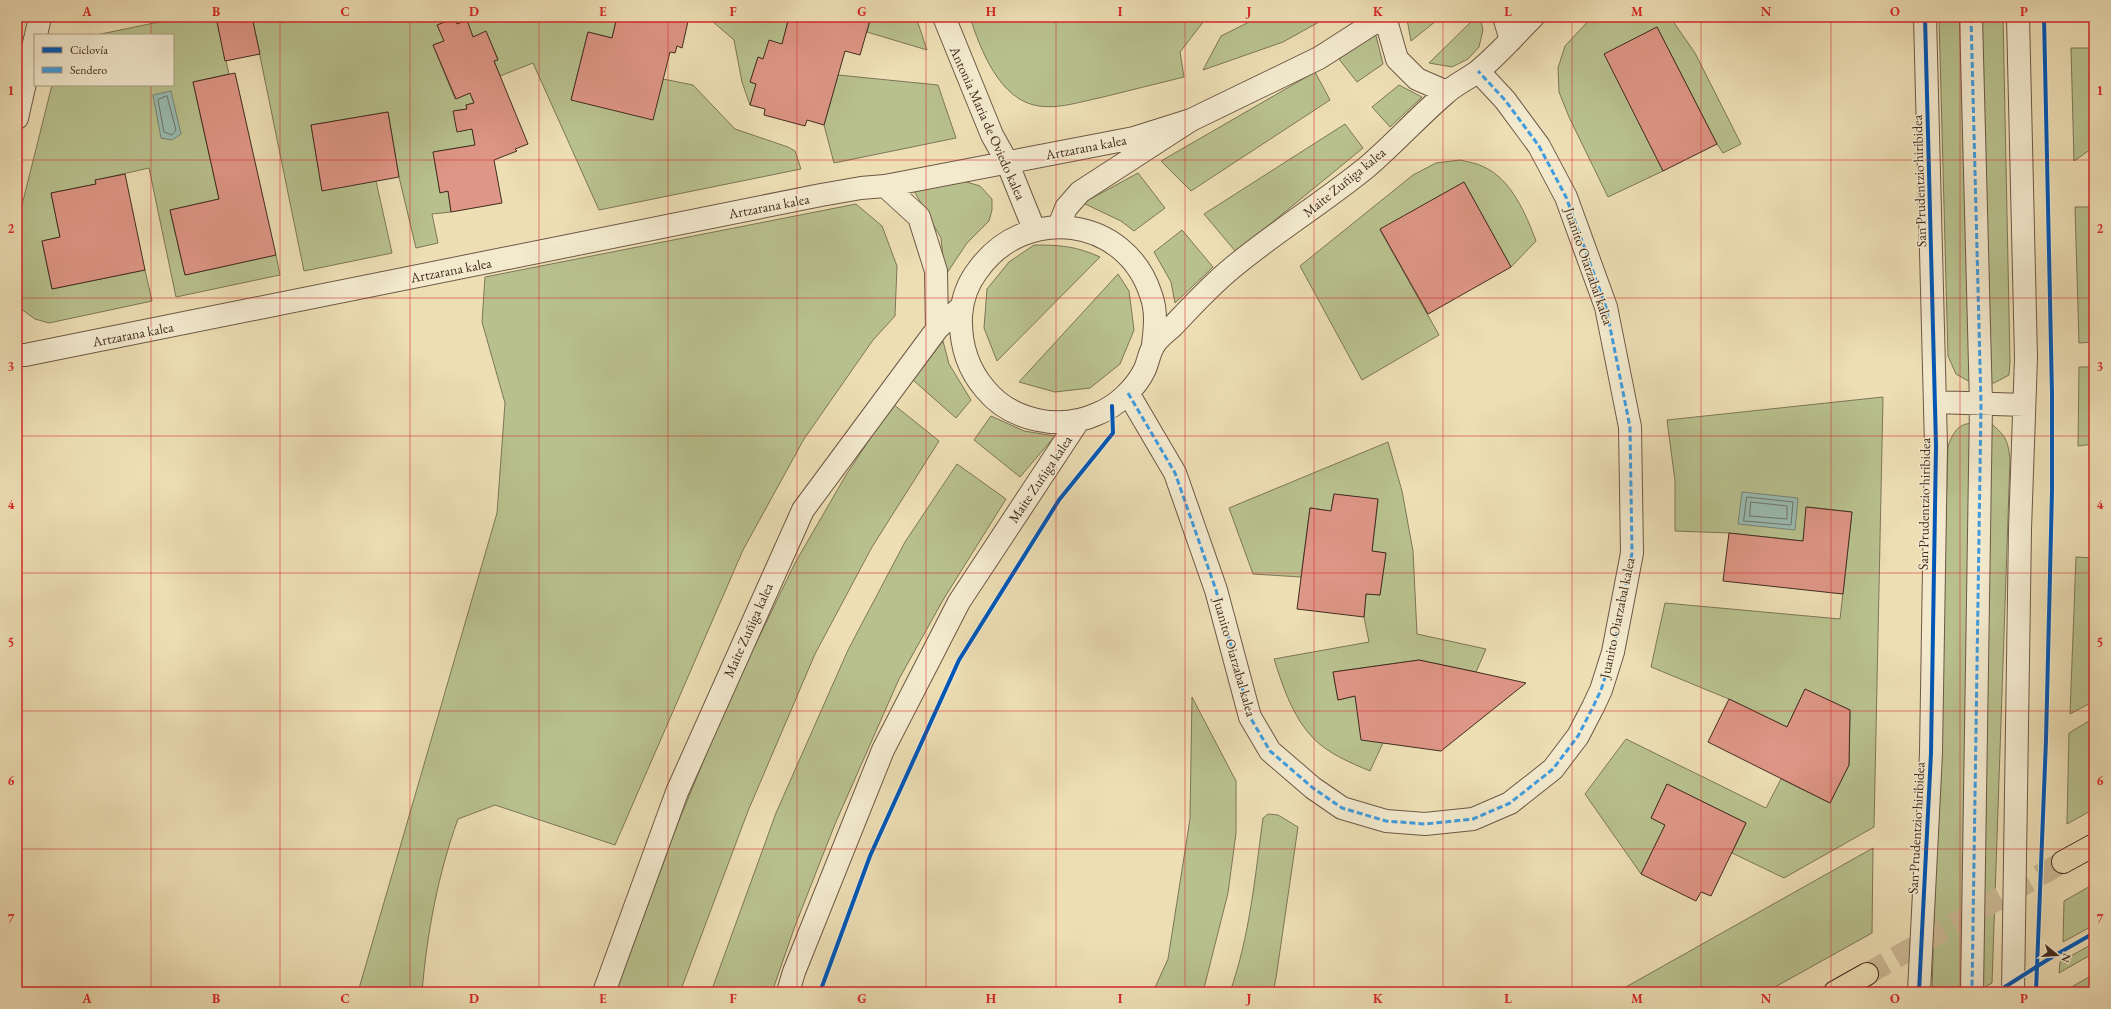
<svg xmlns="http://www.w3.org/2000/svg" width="2111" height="1009" viewBox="0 0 2111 1009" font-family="'EB Garamond',serif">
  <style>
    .green { fill: #b8c18e; stroke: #7d7657 }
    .water { fill: #9abcb2; stroke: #778278 }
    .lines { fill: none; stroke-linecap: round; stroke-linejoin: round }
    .shore { stroke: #6e7469; stroke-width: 1 }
    .building { fill: #de9686; stroke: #422b20 }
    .primary-tunnel { stroke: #cbba96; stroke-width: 22; stroke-dasharray: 22 11; stroke-linecap: butt }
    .street-casing { stroke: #6d5845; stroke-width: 24 }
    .primary-casing { stroke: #422b20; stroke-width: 24 }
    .street { stroke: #f3eace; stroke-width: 22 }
    .primary { stroke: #eddeb4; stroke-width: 22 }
    .quiet { stroke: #3f9ce0; stroke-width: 3; stroke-dasharray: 6 3; stroke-linecap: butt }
    .cycleway-casing { stroke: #f3eace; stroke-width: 6 }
    .cycleway { stroke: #0057b8; stroke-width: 4 }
    .grid { fill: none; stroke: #d62828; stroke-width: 1; stroke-opacity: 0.55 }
    .labels { text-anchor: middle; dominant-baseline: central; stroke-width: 3; stroke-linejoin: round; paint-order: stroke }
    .street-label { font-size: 14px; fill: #422b20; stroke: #f3eace }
    .neatline { fill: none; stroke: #d62828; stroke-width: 1.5 }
    .grid-label { font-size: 13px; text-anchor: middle; font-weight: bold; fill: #d62828 }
  </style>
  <rect width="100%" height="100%" fill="#eddeb4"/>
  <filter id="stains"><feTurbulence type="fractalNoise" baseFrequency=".005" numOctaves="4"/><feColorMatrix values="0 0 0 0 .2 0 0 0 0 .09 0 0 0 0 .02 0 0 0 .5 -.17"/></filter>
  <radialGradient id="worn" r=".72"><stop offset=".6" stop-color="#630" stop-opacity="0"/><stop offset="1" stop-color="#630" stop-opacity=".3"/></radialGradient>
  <path class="green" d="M183 17H216L229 74 193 82 219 199 170 210 185 275 276 255 280 275 176 297 149 168 96 180V184L51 193 60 237 42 241 52 289 145 270 152 301 49 323 35 319 17 306V225L52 85H173V35H96Z
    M252 17H617L612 38 588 32 571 100 663 79 693 85 735 129 788 147 795 151 801 169 599 210 533 63 500 76 494 61 498 59 486 32 473 37 467 21 457 24 455 18 438 25 444 41 433 45 455 99 470 93 474 103 466 105 467 109 454 111 472 129 475 145 433 152 440 192 448 191 451 212 432 214 438 243 416 248 399 177 388 112 311 125 322 190 376 181 392 253 304 271Z
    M697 17H789L782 44 763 59 758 57 750 82 756 84 750 105 742 82 734 40 712 21Z
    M871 17H916L927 50 867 32Z
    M970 17H1207L1180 52 1184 77C1156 84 1127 91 1099 98 1079 102 1059 109 1039 106 1000 101 980 49 970 17Z
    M1259 17H1328L1283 42 1203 70 1221 36Z
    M1408 17H1441L1411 41 1407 19Z
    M1476 17H1480L1483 30 1479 47 1468 59 1452 67 1429 63Z
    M1592 17H1670L1695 53 1741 144 1723 153 1717 144 1657 27 1605 54 1663 171 1608 197 1569 117 1559 92 1558 68 1565 46Z
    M1939 17H2003L2010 362 2009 375 1994 383 1970 382 1956 374 1948 356Z
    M1375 32 1383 64 1357 82 1339 59Z
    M2071 48H2094V147L2074 161Z
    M1315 72 1330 100 1191 191 1161 161Z
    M838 75 938 85 956 138 834 163 824 125Z
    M1399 85 1422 97 1390 127 1372 107Z
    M1345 124 1363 148 1236 252 1204 214Z
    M1460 160C1468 162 1477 163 1484 167 1511 179 1526 214 1536 241L1511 267 1464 182 1380 230 1439 335 1362 380 1300 266 1413 175 1436 163Z
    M1138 173 1165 208 1134 231 1121 221 1083 203Z
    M960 180 980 186 992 199V210L989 221 967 243 945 276 941 238 913 189Z
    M856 204 882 226 897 266 895 316 873 340 804 439 743 550 615 845 495 805 458 819C438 874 427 933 422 992H358L497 513 505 403 482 322 485 277Z
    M2075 207H2094V342L2079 343Z
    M1182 230 1213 267 1175 303 1171 282 1154 252Z
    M1034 245C1060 245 1076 246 1100 257L997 361 984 328 987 289 1009 262Z
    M1118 274 1129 291 1134 330 1120 364 1090 388 1055 392 1019 382Z
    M943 341 949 364 971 400 956 418 913 380Z
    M2079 367H2094V444L2078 446Z
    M1883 397 1874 827 1784 878 1732 853 1746 823 1667 784 1651 818 1665 825 1641 874 1585 794 1626 739 1766 808 1781 779 1830 803 1849 765 1850 710 1805 689 1787 727 1729 699 1651 667 1665 603 1840 619 1852 512 1807 507 1803 541 1729 533 1675 531V481L1667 420Z
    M893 404 939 441 872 547 815 654 748 811 680 992H616L678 823 729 699 795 563 846 475Z
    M991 416 1024 431 1055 436 1020 477 974 440Z
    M1989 422C2005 435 2008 439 2010 460L1992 983 1976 992H1932L1948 446C1957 422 1964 423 1989 422Z
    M1388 442 1402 491 1413 551 1417 634 1486 649 1476 672 1419 660 1333 672 1338 700 1355 696 1383 743 1370 771C1351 763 1329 754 1314 739 1293 718 1283 687 1274 659L1369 642 1364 617 1366 594 1380 595 1386 553 1372 551 1378 500 1334 494 1331 511 1310 508 1301 577 1253 574 1229 508Z
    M957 464 1006 499 943 600 899 679 835 824 795 926 772 992H711L776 813 848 650 905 542Z
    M2076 557 2094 558V701L2070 714Z
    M1192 697 1236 781V833L1228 893 1203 992H1153L1168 959 1190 819Z
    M2094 718V809L2067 824 2069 733Z
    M1268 814 1278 815 1298 827 1276 978 1273 992H1230C1250 935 1255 877 1263 818Z
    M1873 848 1872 933 1766 992H1617Z
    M2094 884V925L2063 942 2064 901Z
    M2094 943V953L2059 973 2060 962Z
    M2094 974V992H2063Z"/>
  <path class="water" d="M171 91 181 134 172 140 161 138 153 95Z
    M1742 492 1798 498 1795 530 1738 524Z"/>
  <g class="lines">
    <path class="shore" d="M167 96 176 130 172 135 164 132 158 100Z
      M1747 497 1793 502 1791 525 1744 521Z
      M1751 502 1787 506V519L1750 516Z"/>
  </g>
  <path class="building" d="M216 17H252L260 54 225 61Z
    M617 17H689L682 48 677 46 675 53 670 52 653 120 571 100 588 32 612 38Z
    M789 17H871L860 55 845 51 824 125 807 120 805 126 764 115 765 109 750 105 756 84 750 82 758 57 763 59 769 40 782 44Z
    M455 18 457 24 467 20 473 37 486 31 498 60 494 61 528 144 515 149 517 151 494 160 502 203 451 212 448 191 440 193 433 152 475 145 472 129 457 132 453 111 467 109 466 105 474 103 470 93 456 99 433 45 444 41 437 25Z
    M1657 27 1717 144 1663 171 1604 54Z
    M235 73 276 255 185 275 170 210 219 199 193 82Z
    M388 112 399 177 322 191 311 125Z
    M125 174 145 270 52 289 42 241 60 237 51 193 96 184 95 180Z
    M1464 182 1511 267 1428 314 1380 229Z
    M1334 494 1378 499 1372 551 1386 553 1380 595 1366 594 1364 617 1297 609 1310 508 1331 511Z
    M1806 507 1852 512 1843 594 1723 581 1729 533 1803 541Z
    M1419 660 1476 672 1526 683 1441 751 1361 740 1355 696 1338 700 1333 672Z
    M1805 689 1850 710 1849 765 1830 803 1708 742 1729 699 1787 727Z
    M1667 784 1746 823 1711 896 1701 892 1696 901 1641 874 1665 825 1651 818Z"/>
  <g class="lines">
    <path class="primary-tunnel" d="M1867 974 2063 862"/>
    <defs>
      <path id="street" d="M944 17 992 135 1007 162 1034 229
        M1385 17 1397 59 1417 79 1447 92
        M1504 17 1511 40
        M1971 17 1981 404 1972 992
        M36 35 40 17
        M17 118 35 39
        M885 186 919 217 936 271 937 329
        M1059 226 1066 208 1080 192 1191 120 1319 58 1383 17
        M1153 345C1155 328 1157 311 1151 295 1126 216 1025 204 978 270 968 283 962 300 961 316 960 344 967 368 985 389 1011 421 1060 431 1097 414 1117 406 1136 388 1145 369 1148 362 1149 354 1153 347 1156 340 1165 333 1172 327 1191 307 1210 286 1232 268 1275 232 1323 203 1367 167 1394 144 1418 117 1445 94 1454 85 1466 80 1477 72 1497 56 1515 35 1533 17
        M17 355H25L821 195 861 188 885 186 1134 138 1191 120
        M1128 393 1175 473 1216 590 1250 717 1270 751 1313 788 1342 808 1386 821 1425 824 1473 819 1510 803 1553 769 1578 736 1593 707 1601 690 1613 652 1632 553 1630 427 1606 307 1566 197 1539 146 1505 100 1478 71
        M1936 402 2024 405
        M604 992 677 792 803 510 937 329 961 307
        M788 992 794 972 883 750 959 602 1079 420
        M1919 992 1931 753 1936 446 1925 17
        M2013 992 2020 529 2026 358 2018 17"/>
      <path id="primary" d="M2063 862 2094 845
        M1835 992 1867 974"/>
    </defs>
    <use href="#street" class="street-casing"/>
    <use href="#primary" class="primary-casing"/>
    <use href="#street" class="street"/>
    <use href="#primary" class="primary"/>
    <path class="quiet" d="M1971 17 1981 404 1972 992
      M1128 393 1175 473 1216 590 1250 717 1270 751 1313 788 1342 808 1386 821 1425 824 1473 819 1510 803 1553 769 1578 736 1593 707 1601 690 1613 652 1632 553 1630 427 1606 307 1566 197 1539 146 1505 100 1478 71"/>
    <defs>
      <path id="cycleway" d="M820 992 870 856 959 660 1059 500 1113 433 1112 406
        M1919 992 1931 753 1936 446 1925 17
        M1997 992 2052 957 2094 933
        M2036 992 2046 740 2052 491V394L2044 17"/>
    </defs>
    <use href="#cycleway" class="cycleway-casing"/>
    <use href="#cycleway" class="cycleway"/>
  </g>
  <path class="grid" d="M151 17V35M280 17V992M410 17V992M539 17V992M668 17V992M797 17V992M926 17V992M1056 17V992M1185 17V992M1314 17V992M1443 17V992M1572 17V992M1701 17V992M1831 17V992M1960 17V992M151 85V992M17 160H2094M17 298H2094M17 436H2094M17 573H2094M17 711H2094M17 849H2094"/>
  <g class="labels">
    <g class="street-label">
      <text transform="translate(988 123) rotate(66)">Antonia Maria de Oviedo kalea</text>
      <text transform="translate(1086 147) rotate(-11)">Artzarana kalea</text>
      <text transform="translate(1919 181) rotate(-92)">San Prudentzio hiribidea</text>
      <text transform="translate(1344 182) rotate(-39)">Maite Zuñiga kalea</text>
      <text transform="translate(769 206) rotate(-11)">Artzarana kalea</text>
      <text transform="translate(1589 266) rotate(71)">Juanito Oiarzabal kalea</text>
      <text transform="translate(451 270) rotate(-11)">Artzarana kalea</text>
      <text transform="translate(133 334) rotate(-11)">Artzarana kalea</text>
      <text transform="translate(1040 479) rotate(-56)">Maite Zuñiga kalea</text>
      <text transform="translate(1924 504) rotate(-89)">San Prudentzio hiribidea</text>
      <text transform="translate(1617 618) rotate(-78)">Juanito Oiarzabal kalea</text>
      <text transform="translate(748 630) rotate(-66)">Maite Zuñiga kalea</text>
      <text transform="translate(1235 657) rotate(74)">Juanito Oiarzabal kalea</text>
      <text transform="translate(1916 828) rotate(-87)">San Prudentzio hiribidea</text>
    </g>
  </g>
  <rect width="2111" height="1009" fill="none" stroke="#eddeb4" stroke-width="44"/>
  <rect x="34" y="34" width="140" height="52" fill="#f3eace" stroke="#ac9e88"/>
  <rect x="42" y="47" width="20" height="6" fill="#0057b8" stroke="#ac9e88"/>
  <text x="70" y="54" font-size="12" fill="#422b20">Ciclovía</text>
  <rect x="42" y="67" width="20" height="6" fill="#3f9ce0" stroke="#ac9e88"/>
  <text x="70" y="74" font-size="12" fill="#422b20">Sendero</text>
  <g transform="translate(2057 955) rotate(108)" stroke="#f3eace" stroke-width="3" paint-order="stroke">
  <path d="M0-3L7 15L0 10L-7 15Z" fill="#422b20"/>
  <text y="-6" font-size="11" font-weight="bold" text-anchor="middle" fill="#422b20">N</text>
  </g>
  <rect x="22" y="22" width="2067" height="965" class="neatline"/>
  <g class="grid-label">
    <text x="87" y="16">A</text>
    <text x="216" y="16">B</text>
    <text x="345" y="16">C</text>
    <text x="474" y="16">D</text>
    <text x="603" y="16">E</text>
    <text x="733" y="16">F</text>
    <text x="862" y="16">G</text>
    <text x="991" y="16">H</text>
    <text x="1120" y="16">I</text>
    <text x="1249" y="16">J</text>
    <text x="1378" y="16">K</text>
    <text x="1508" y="16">L</text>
    <text x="1637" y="16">M</text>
    <text x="1766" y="16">N</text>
    <text x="1895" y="16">O</text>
    <text x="2024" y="16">P</text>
    <text x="11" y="95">1</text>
    <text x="2100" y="95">1</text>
    <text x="11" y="233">2</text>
    <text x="2100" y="233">2</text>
    <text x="11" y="371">3</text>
    <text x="2100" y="371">3</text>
    <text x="11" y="509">4</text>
    <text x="2100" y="509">4</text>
    <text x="11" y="647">5</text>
    <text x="2100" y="647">5</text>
    <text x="11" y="785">6</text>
    <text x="2100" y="785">6</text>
    <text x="11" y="923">7</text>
    <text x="2100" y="923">7</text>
    <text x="87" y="1003">A</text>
    <text x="216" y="1003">B</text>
    <text x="345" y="1003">C</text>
    <text x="474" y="1003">D</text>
    <text x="603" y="1003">E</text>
    <text x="733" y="1003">F</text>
    <text x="862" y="1003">G</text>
    <text x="991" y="1003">H</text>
    <text x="1120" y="1003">I</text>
    <text x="1249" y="1003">J</text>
    <text x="1378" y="1003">K</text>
    <text x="1508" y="1003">L</text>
    <text x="1637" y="1003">M</text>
    <text x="1766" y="1003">N</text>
    <text x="1895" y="1003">O</text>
    <text x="2024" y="1003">P</text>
  </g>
  <rect width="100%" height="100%" filter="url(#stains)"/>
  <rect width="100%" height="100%" fill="url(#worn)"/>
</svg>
